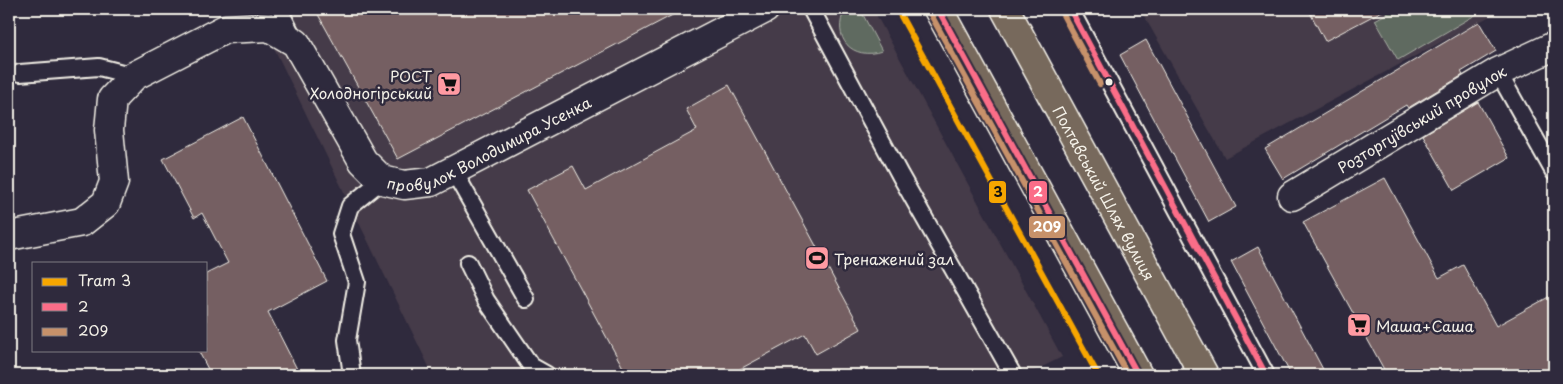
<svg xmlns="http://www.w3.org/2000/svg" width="1563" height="384" viewBox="0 0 1563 384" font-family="'Playpen Sans',sans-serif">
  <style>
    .built { fill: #443a48 }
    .green { fill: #5e6a60; stroke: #a9aea4 }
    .building { fill: #745f62; stroke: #f4f1e8 }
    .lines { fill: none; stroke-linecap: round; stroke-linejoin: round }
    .lane-casing { stroke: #f4f1e8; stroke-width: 20 }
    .street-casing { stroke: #f4f1e8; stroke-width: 31 }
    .primary-casing { stroke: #f4f1e8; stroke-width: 31 }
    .lane { stroke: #2f2a3d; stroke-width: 16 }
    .street { stroke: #2f2a3d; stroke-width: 28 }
    .primary { stroke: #77695c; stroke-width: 28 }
    .bus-1-casing { stroke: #2f2a3d; stroke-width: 10 }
    .bus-2-casing { stroke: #2f2a3d; stroke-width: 10 }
    .bus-1 { stroke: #fb6d88; stroke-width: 6 }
    .bus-2 { stroke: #c7916a; stroke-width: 6 }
    .tram-1-casing { stroke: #2f2a3d; stroke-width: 10 }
    .tram-1 { stroke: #f7a600; stroke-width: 6 }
    .bus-dot { fill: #f4f1e8; stroke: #2f2a3d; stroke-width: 2 }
    .labels { text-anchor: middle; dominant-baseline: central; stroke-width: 5; stroke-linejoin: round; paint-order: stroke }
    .poi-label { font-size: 15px; fill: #f4f1e8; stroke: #2f2a3d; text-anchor: start }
    .street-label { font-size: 15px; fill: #f4f1e8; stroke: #2f2a3d }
    .line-badge { stroke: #2f2a3d; stroke-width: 2 }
    .badge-label { font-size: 14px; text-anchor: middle; font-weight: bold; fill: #fff }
    .pale-badge-label { font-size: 14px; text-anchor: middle; font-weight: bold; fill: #111 }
  </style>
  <rect width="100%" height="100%" fill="#2f2a3d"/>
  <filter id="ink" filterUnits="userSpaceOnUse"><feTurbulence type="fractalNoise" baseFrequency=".02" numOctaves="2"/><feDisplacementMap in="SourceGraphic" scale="10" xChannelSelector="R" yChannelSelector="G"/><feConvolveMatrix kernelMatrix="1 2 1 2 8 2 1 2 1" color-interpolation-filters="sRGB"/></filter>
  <g filter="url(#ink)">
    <path class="built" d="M255 9H873L1062 357 1026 375H433Z
      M1140 9H1488L1492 15 1225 158Z"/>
    <path class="green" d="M845 9H860L882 51C852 61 831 38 845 9Z
      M1395 9H1474L1477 14 1398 60 1375 20Z"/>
    <path class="building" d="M315 9H684L398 159Z
      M1308 9H1386L1325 41Z
      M1479 22 1496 51 1461 72 1463 75 1408 108 1406 105 1283 179 1265 149Z
      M1146 40 1236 207 1209 222 1120 55Z
      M729 85 861 329 816 354 805 334 729 375H627L527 190 573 166 586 190 697 130 686 109Z
      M1478 102 1509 158 1454 190 1423 135Z
      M243 117 327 281 268 312 300 375H211L198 350H206V274L228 263 202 213 194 218 163 159Z
      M1385 178 1439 278 1463 265 1496 326 1554 294V375H1387L1303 222Z
      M1258 247 1326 375H1291L1231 262Z"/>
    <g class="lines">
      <defs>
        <path id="lane" d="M279 9 294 39
          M811 9 900 175 1013 375
          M1070 9 1266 375
          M1498 72 1554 172
          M20 73 99 67 134 76
          M453 170 526 299
          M468 263 486 300 531 366 547 375
          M352 375 347 340 357 282 341 234 350 206 382 180"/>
        <g id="street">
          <path id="s1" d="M1292 196 1498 72 1554 46"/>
          <path id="s2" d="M9 236 82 222 106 203 114 182 109 130 112 99 134 76 225 29 269 27 296 43 363 161 382 180 404 185 431 182 765 9"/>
        </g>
        <g id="primary">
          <path d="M938 9 1138 375"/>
          <path id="s3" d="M1005 9 1204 375"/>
        </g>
      </defs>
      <use href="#lane" class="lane-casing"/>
      <use href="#street" class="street-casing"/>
      <use href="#primary" class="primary-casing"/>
      <use href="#lane" class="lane"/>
      <use href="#street" class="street"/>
      <use href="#primary" class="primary"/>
      <defs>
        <path id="bus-1" d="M938 9 1138 375
          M1070 9 1266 375"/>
        <path id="bus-2" d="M930 13 1128 375
          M1062 13 1100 84"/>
      </defs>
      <use href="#bus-1" class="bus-1-casing"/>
      <use href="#bus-2" class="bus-2-casing"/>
      <use href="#bus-1" class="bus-1"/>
      <use href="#bus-2" class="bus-2"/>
      <defs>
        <path id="tram-1" d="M897 9 1098 375"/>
      </defs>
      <use href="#tram-1" class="tram-1-casing"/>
      <use href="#tram-1" class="tram-1"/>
    </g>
  </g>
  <defs>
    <symbol id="supermarket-square" viewBox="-11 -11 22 22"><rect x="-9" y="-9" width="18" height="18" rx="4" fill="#ff9aa2" stroke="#2f2a3d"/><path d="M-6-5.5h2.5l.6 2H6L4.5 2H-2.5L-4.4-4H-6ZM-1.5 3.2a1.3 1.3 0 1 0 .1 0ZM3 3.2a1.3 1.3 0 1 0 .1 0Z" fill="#111"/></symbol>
    <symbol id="stadium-square" viewBox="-11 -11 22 22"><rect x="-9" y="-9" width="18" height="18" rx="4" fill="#ff9aa2" stroke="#2f2a3d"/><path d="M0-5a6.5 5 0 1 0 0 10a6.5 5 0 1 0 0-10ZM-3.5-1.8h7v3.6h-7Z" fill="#111"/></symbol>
  </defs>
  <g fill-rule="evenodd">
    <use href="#supermarket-square" x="435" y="70" width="28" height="28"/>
    <use href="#stadium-square" x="803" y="244" width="28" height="28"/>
    <use href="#supermarket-square" x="1345" y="311" width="28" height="28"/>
  </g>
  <circle class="bus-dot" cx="1109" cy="82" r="4.5"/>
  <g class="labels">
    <g class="poi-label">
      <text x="432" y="75" text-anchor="end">РОСТ<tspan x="432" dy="17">Холодногірський</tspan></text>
      <text x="834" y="258">Тренажений зал</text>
      <text x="1376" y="325">Маша+Саша</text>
    </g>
    <g class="street-label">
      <text stroke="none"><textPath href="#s1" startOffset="151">Розторгуївський провулок</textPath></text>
      <text stroke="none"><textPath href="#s2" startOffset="700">провулок Володимира Усенка</textPath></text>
      <text stroke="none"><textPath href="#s3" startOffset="209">Полтавський Шлях вулиця</textPath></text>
    </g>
  </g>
  <g class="line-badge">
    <rect x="988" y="180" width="19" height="24" rx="5" fill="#f7a600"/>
    <rect x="1028" y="180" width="20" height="24" rx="5" fill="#fb6d88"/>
    <rect x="1028" y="215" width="38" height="24" rx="5" fill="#c7916a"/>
  </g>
  <g class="badge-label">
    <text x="1038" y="197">2</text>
    <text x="1047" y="232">209</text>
  </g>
  <g class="pale-badge-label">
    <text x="998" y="197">3</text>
  </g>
  <rect width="1563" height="384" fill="none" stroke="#2f2a3d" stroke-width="30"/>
  <rect x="15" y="15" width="1533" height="354" fill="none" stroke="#f4f1e8" stroke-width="2" filter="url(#ink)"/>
  <rect x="32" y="262" width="175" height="90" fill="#2f2a3d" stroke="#7e7a81"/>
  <rect x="42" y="278" width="25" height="8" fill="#f7a600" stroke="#7e7a81"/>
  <text x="78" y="286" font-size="15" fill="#f4f1e8">Tram 3</text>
  <rect x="42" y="303" width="25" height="8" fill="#fb6d88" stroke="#7e7a81"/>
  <text x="78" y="312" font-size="15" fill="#f4f1e8">2</text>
  <rect x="42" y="328" width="25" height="8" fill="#c7916a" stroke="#7e7a81"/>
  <text x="78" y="336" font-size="15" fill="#f4f1e8">209</text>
</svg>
